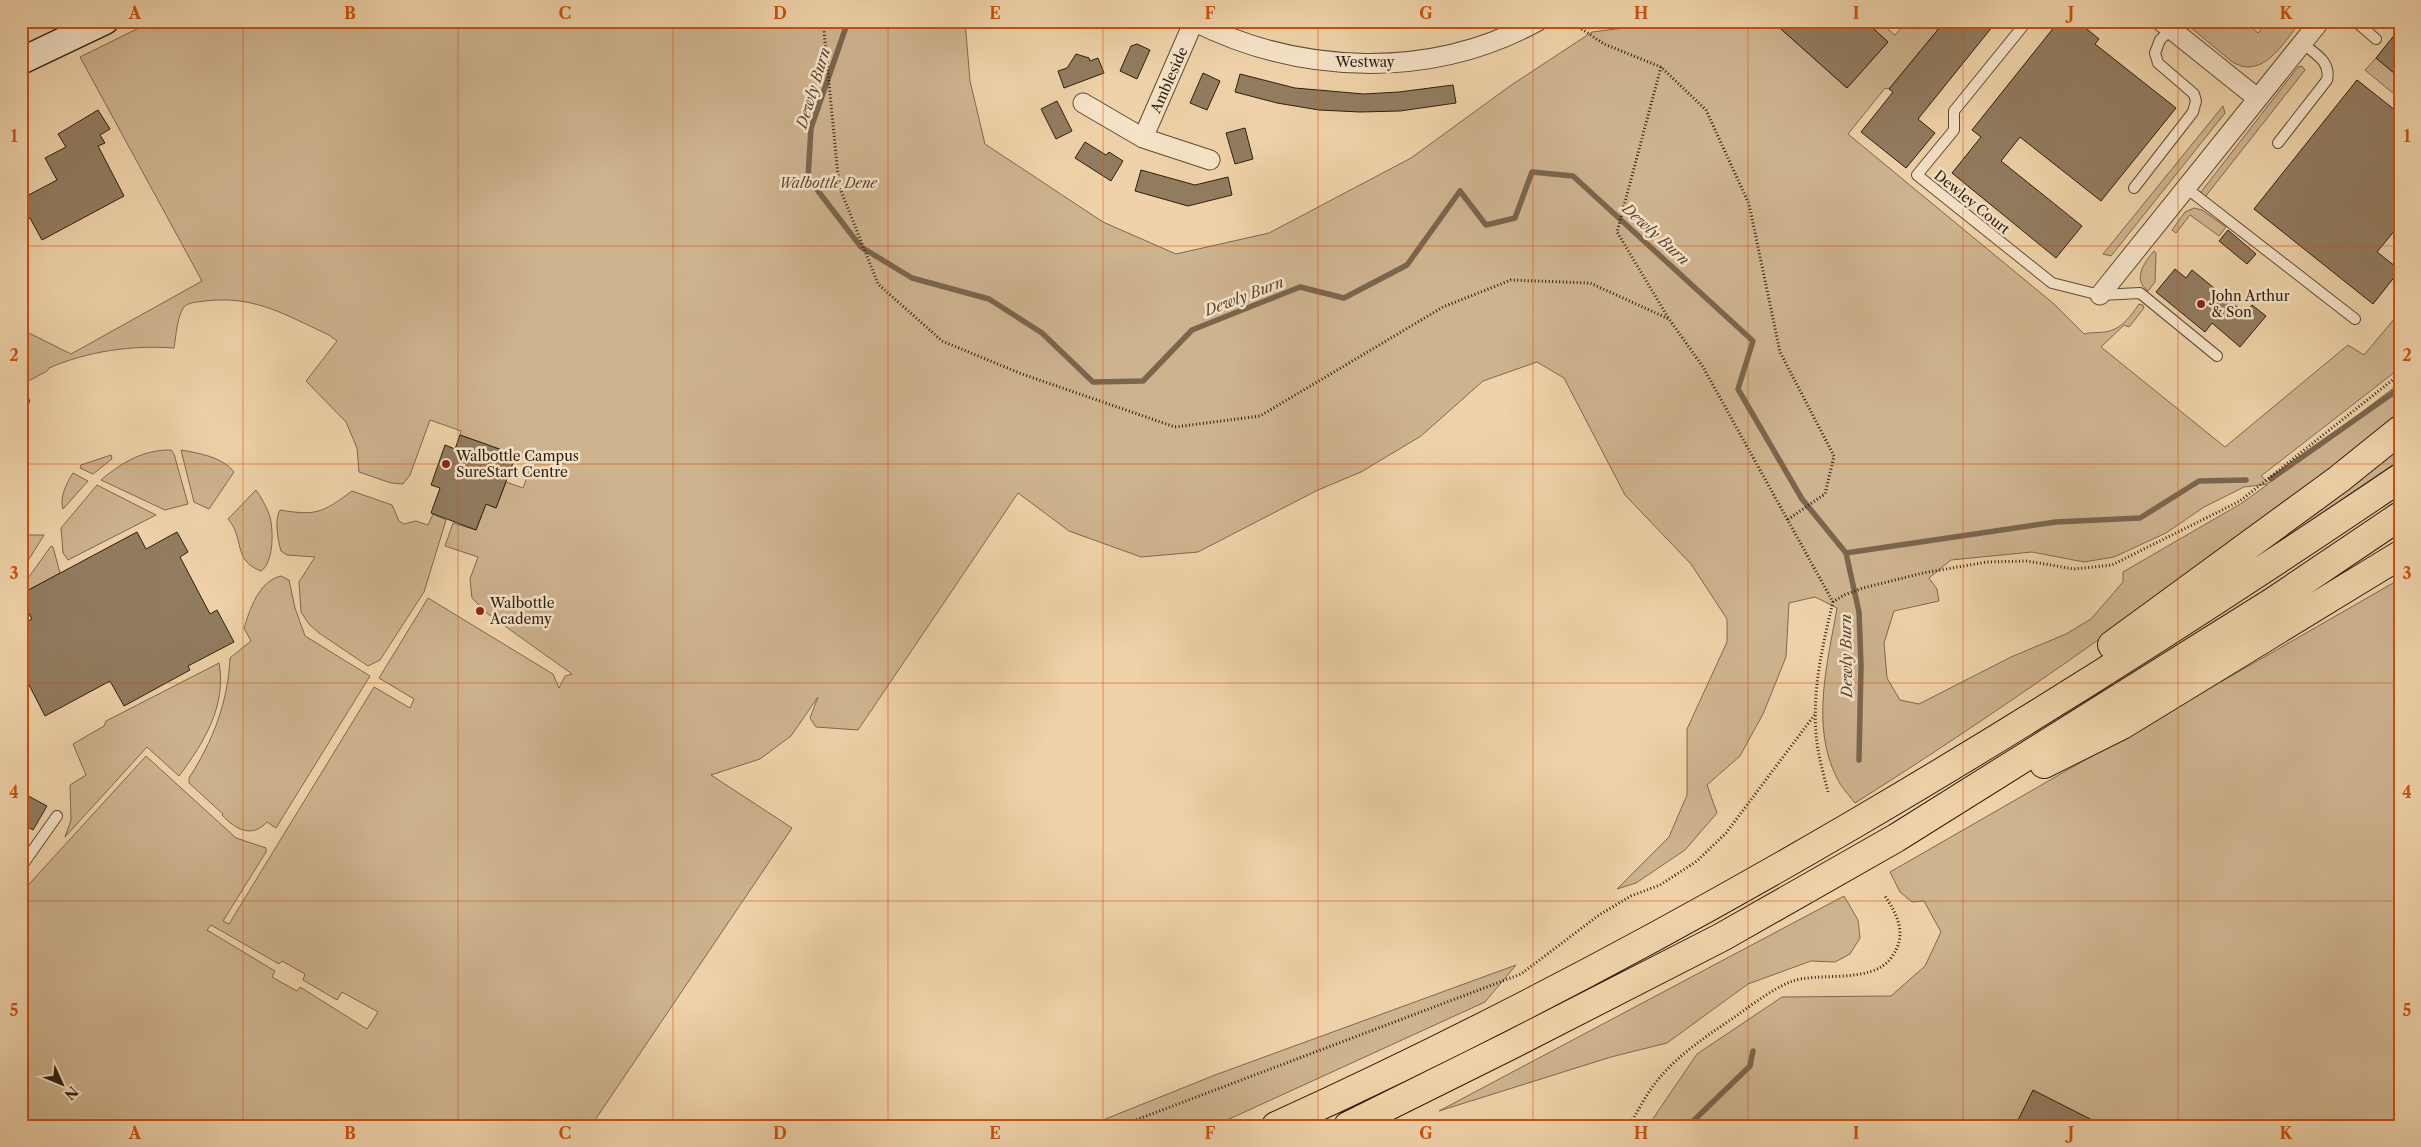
<svg xmlns="http://www.w3.org/2000/svg" width="2421" height="1147" viewBox="0 0 2421 1147" font-family="'Libre Caslon Text',serif">
  <style>
    .green { fill: #ceb38f; stroke: #7e6850; fill-rule: evenodd }
    .lines { fill: none; stroke-linecap: round; stroke-linejoin: round }
    .stream { stroke: #7a654d; stroke-width: 5.5 }
    .building { fill: #927c60; stroke: #2d1e10 }
    .service-casing { stroke: #5e4b36; stroke-width: 12 }
    .minor-casing { stroke: #5e4b36; stroke-width: 21 }
    .secondary-casing { stroke: #2d1e10; stroke-width: 29 }
    .trunk-casing { stroke: #2d1e10; stroke-width: 30 }
    .path { stroke: #2d1e10; stroke-width: 3; stroke-dasharray: 1 2.5; stroke-linecap: butt }
    .service { stroke: #f5e2c7; stroke-width: 10 }
    .minor { stroke: #f5e2c7; stroke-width: 19 }
    .secondary { stroke: #f5e2c7; stroke-width: 26 }
    .trunk { stroke: #efd2a9; stroke-width: 28 }
    .grid { fill: none; stroke: #cc500d; stroke-width: 1; stroke-opacity: 0.55 }
    .poi-dot { fill: #8f2418; stroke: #f5e2c7; stroke-width: 2 }
    .labels { text-anchor: middle; dominant-baseline: central; stroke-width: 5; stroke-linejoin: round; paint-order: stroke }
    .street-label { font-size: 14px; fill: #2d1e10; stroke: #f5e2c7 }
    .park-label { font-size: 14px; font-style: italic; fill: #5d4b36; stroke: #f5e2c7 }
    .poi-label { font-size: 14px; fill: #2d1e10; stroke: #f5e2c7; text-anchor: start }
    .water-label { font-size: 15px; font-style: italic; fill: #5a4833; stroke: #f5e2c7 }
    .neatline { fill: none; stroke: #cc500d; stroke-width: 2 }
    .grid-label { font-size: 16px; text-anchor: middle; font-weight: bold; fill: #cc500d }
  </style>
  <rect width="100%" height="100%" fill="#efd2a9"/>
  <filter id="stains"><feTurbulence type="fractalNoise" baseFrequency=".004" numOctaves="4"/><feColorMatrix values="0 0 0 0 .2 0 0 0 0 .09 0 0 0 0 .02 0 0 0 .5 -.17"/></filter>
  <radialGradient id="worn" r=".72"><stop offset=".6" stop-color="#630" stop-opacity="0"/><stop offset="1" stop-color="#630" stop-opacity=".3"/></radialGradient>
  <path class="green" d="M153 21H965L970 81 985 144 1103 222 1176 254 1269 233 1411 158 1510 86 1592 32 1679 21H1772L1847 88 1888 42 1873 28 1878 21 1895 35 1907 21H1945L1889 89 1885 88 1848 134 2054 304 2084 334C2090 332 2098 333 2105 332 2121 330 2131 316 2139 304L2143 305 2144 308 2129 327 2124 325 2101 347 2225 447 2348 345 2364 355 2400 312V368L2261 476 2269 483 2400 383V416C2223 552 2044 684 1855 803 1849 795 1841 787 1837 778 1810 726 1828 661 1837 608L1815 597 1789 603 1786 657 1763 714 1740 756 1707 785 1717 813 1685 850 1636 883 1617 889 1669 837 1687 795V729L1727 642V619L1691 564 1625 495 1564 378 1537 362 1483 381 1421 436 1361 472 1318 490 1198 552 1141 557 1069 531 1018 493 858 730 816 727 810 718 818 697 791 736 760 759 711 775 792 828 591 1126H21V893L146 756 236 838 266 848V852L223 921 229 924 374 687 410 708 414 699 379 678 428 598 553 674 559 688 565 676 572 674 488 614 472 598 470 579 478 557 445 546 453 523 476 530 486 504 496 508 506 482 523 488 533 461 460 435 461 431 430 420 410 475 403 484 391 483 359 472 357 448 346 422 306 381 337 341 329 335C285 315 255 295 205 301 199 302 188 302 184 307 177 316 176 337 174 348 132 345 88 351 49 368L47 371 21 385V329L71 354 202 281 80 57ZM2268 484 2242 503 2123 572V582L2091 619 2066 634 2011 657 1919 704 1900 700 1887 678 1884 643 1894 611 1939 601 1937 589 1929 578 1951 560 2032 552 2084 562 2114 557 2166 533 2204 507 2244 487ZM211 925 279 964 282 961 305 974 303 980 337 1000 342 992 378 1012 367 1029 300 987 297 991 272 977 275 971 207 930Z
    M2183 21H2244L2258 33 2268 21H2301C2284 42 2262 82 2231 61Z
    M2376 58 2400 78V99L2365 70Z
    M2302 66 2305 70 2205 197 2201 192 2298 67Z
    M2223 106 2225 113 2111 256 2103 254Z
    M2194 208 2202 210 2226 227 2219 236 2190 215 2176 233 2172 230 2185 212Z
    M2154 251 2156 253 2155 282 2148 291C2132 279 2144 263 2154 251Z
    M2400 442V460L2194 600Z
    M165 450H171L174 454 188 504 165 510 101 480C120 464 139 452 165 450Z
    M181 450C198 453 223 457 234 472L209 509 194 502Z
    M111 455 112 459 93 474 80 468 81 465Z
    M73 473 88 481 63 509C59 498 67 482 73 473Z
    M97 485 156 515 68 560 63 553 61 528Z
    M256 490C261 497 266 506 269 514 274 528 274 563 261 571 232 560 245 538 228 519Z
    M352 491 392 505 399 521 404 524 416 521 428 525 433 514 446 520 424 592 380 660 368 666 319 633 309 624 301 612 299 582 315 557 287 555 281 551C278 540 274 520 280 510 317 516 322 513 352 491Z
    M21 535H44L21 572Z
    M51 546 53 547 60 573 21 594V588Z
    M281 576 289 580 295 608 305 636 370 676 276 828 267 822C252 839 235 829 222 815L223 814 189 783V778C213 741 228 702 230 658L251 641 244 628C250 609 259 581 281 576Z
    M2400 579V1126H1648L1697 1054 1782 997 1891 996 1925 966 1941 932 1924 901 1912 902 1900 892 1890 872Z
    M219 663C227 706 203 744 179 776L147 747 65 837 71 820 70 785 86 775 73 744 104 726 106 721Z
    M1844 896 1858 920 1860 938 1850 954 1835 962 1811 961 1748 984 1667 1043 1611 1057 1439 1111Z
    M1516 965 1485 1002 1214 1126H1088L1215 1075Z"/>
  <g class="lines">
    <path class="stream" d="M848 21 811 128 808 178 861 247 912 278 989 299 1042 333 1093 382 1143 381 1192 330 1300 287 1344 298 1407 265 1460 191 1486 225 1515 218 1532 172 1573 176 1753 341 1738 389 1802 499 1846 553 1859 612 1861 665 1859 760
      M2271 479 2400 388
      M1846 553 2056 522 2140 518 2199 481 2246 480
      M1688 1126 1750 1066 1753 1051"/>
  </g>
  <path class="building" d="M1772 21H1865L1888 42 1847 88Z
    M1945 21H1997L1918 119 1935 133 1906 168 1861 132 1893 92 1889 89Z
    M2059 21H2077L2099 39 2095 44 2176 108 2101 201 2020 137 2001 161 2082 226 2056 258 1952 173 1981 137 1972 130Z
    M2400 28V78L2376 58Z
    M1137 44 1150 50 1137 79 1120 71 1131 46Z
    M1076 54 1089 58 1090 61 1098 58 1104 73 1064 88 1058 71 1067 68Z
    M1203 73 1220 81 1207 110 1190 103Z
    M1240 74 1295 88 1364 94 1399 92 1453 85 1456 103 1400 111 1360 112 1319 110 1277 103 1235 92Z
    M2357 80 2400 114V224L2377 252 2400 270 2373 304 2254 209Z
    M1057 101 1072 131 1056 139 1041 109Z
    M98 110 110 129 100 135 105 143 98 146 124 196 42 240 30 218 21 222V199L57 180 45 158 66 147 58 134Z
    M1245 128 1253 159 1235 164 1226 133Z
    M1085 142 1106 155 1109 152 1123 161 1111 181 1075 158Z
    M1141 170 1195 185 1228 177 1232 195 1188 206 1135 191Z
    M2228 230 2256 254 2247 264 2219 241Z
    M2175 269 2186 278 2192 270 2245 313 2252 305 2266 316 2240 347 2212 323 2205 332 2156 292Z
    M460 435 516 455 496 508 486 504 476 530 431 513 440 488 431 485 445 445 455 449Z
    M137 532 146 549 177 532 188 552 180 557 210 614 217 610 234 642 188 666 190 670 124 706 110 681 45 716 27 681 21 683V625L32 619 21 599V594Z
    M21 792 47 806 33 830 21 823Z
    M2033 1090 2104 1126H2015Z"/>
  <g class="lines">
    <defs>
      <path id="service" d="M2027 21 1954 111V130L1917 175 2052 283 2100 295 2140 293 2217 356
        M2355 21 2376 39
        M2278 143 2327 80C2331 61 2315 54 2302 43
        M2185 187 2355 319
        M2134 188 2193 112 2196 101 2194 94 2158 63 2155 53 2160 40 2171 29
        M21 402 24 401
        M21 867 57 816"/>
      <path id="minor" d="M1193 21C1300 75 1431 80 1538 21
        M2161 21 2257 98
        M1083 103 1143 138 1210 160
        M1143 138 1194 21
        M2100 295 2320 21"/>
      <path id="secondary" d="M21 61 105 21"/>
      <path id="trunk" d="M2112 645 2339 479 2400 430
        M2044 764 2122 725 2400 555
        M1276 1126C1668 948 2044 719 2400 478
        M1348 1126 1511 1045 1722 937 1896 838 2274 601 2400 516"/>
    </defs>
    <use href="#service" class="service-casing"/>
    <use href="#minor" class="minor-casing"/>
    <use href="#secondary" class="secondary-casing"/>
    <use href="#trunk" class="trunk-casing"/>
    <path class="path" d="M823 21 839 186 878 284 942 341 1022 374 1175 427 1260 416 1443 307 1511 280 1590 283 1669 319 1703 367 1833 602
      M1570 21 1604 44 1661 67 1706 110 1749 204 1780 352 1834 456 1825 494 1787 520
      M1661 67 1617 232 1669 319
      M1828 792C1824 776 1819 759 1817 743 1811 695 1822 647 1833 602L1844 595 1863 588 1923 573 1987 562 2027 561 2074 569 2112 565 2240 501 2400 374
      M1120 1126 1521 974 1599 915 1631 896 1660 885 1697 861 1726 833 1816 713
      M1629 1126C1639 1109 1649 1089 1662 1075 1683 1051 1710 1034 1736 1016 1753 1004 1771 990 1790 982 1817 971 1871 985 1891 958 1908 935 1898 916 1885 896"/>
    <use href="#service" class="service"/>
    <use href="#minor" class="minor"/>
    <use href="#secondary" class="secondary"/>
    <use href="#trunk" class="trunk"/>
  </g>
  <path class="grid" d="M243 21V1126M458 21V1126M673 21V1126M888 21V1126M1103 21V1126M1318 21V1126M1533 21V1126M1748 21V1126M1963 21V1126M2178 21V1126M21 246H2400M21 464H2400M21 683H2400M21 901H2400"/>
  <g class="poi-dot">
    <circle cx="2201" cy="304" r="5"/>
    <circle cx="446" cy="464" r="5"/>
    <circle cx="480" cy="611" r="5"/>
  </g>
  <g class="labels">
    <g class="street-label">
      <text x="1365" y="62">Westway</text>
      <text transform="translate(1169 80) rotate(-66)">Ambleside</text>
      <text transform="translate(1972 202) rotate(39)">Dewley Court</text>
    </g>
    <g class="park-label">
      <text x="828" y="183">Walbottle Dene</text>
    </g>
    <g class="poi-label">
      <text x="2211" y="296">John Arthur<tspan x="2211" dy="16">&amp; Son</tspan></text>
      <text x="456" y="456">Walbottle Campus<tspan x="456" dy="16">SureStart Centre</tspan></text>
      <text x="490" y="603">Walbottle<tspan x="490" dy="16">Academy</tspan></text>
    </g>
    <g class="water-label">
      <text transform="translate(813 88) rotate(-73)">Dewly Burn</text>
      <text transform="translate(1656 234) rotate(42)">Dewly Burn</text>
      <text transform="translate(1244 296) rotate(-21)">Dewly Burn</text>
      <text transform="translate(1846 656) rotate(-91)">Dewly Burn</text>
    </g>
  </g>
  <rect width="2421" height="1147" fill="none" stroke="#efd2a9" stroke-width="55"/>
  <g transform="translate(62 1084) rotate(134)" stroke="#f5e2c7" stroke-width="4" paint-order="stroke">
  <path d="M0-4L9 19L0 12L-9 19Z" fill="#2d1e10"/>
  <text y="-8" font-size="14" font-weight="bold" text-anchor="middle" fill="#2d1e10">N</text>
  </g>
  <rect x="28" y="28" width="2366" height="1092" class="neatline"/>
  <g class="grid-label">
    <text x="135" y="19">A</text>
    <text x="350" y="19">B</text>
    <text x="565" y="19">C</text>
    <text x="780" y="19">D</text>
    <text x="995" y="19">E</text>
    <text x="1210" y="19">F</text>
    <text x="1426" y="19">G</text>
    <text x="1641" y="19">H</text>
    <text x="1856" y="19">I</text>
    <text x="2071" y="19">J</text>
    <text x="2286" y="19">K</text>
    <text x="14" y="142">1</text>
    <text x="2407" y="142">1</text>
    <text x="14" y="361">2</text>
    <text x="2407" y="361">2</text>
    <text x="14" y="579">3</text>
    <text x="2407" y="579">3</text>
    <text x="14" y="798">4</text>
    <text x="2407" y="798">4</text>
    <text x="14" y="1016">5</text>
    <text x="2407" y="1016">5</text>
    <text x="135" y="1139">A</text>
    <text x="350" y="1139">B</text>
    <text x="565" y="1139">C</text>
    <text x="780" y="1139">D</text>
    <text x="995" y="1139">E</text>
    <text x="1210" y="1139">F</text>
    <text x="1426" y="1139">G</text>
    <text x="1641" y="1139">H</text>
    <text x="1856" y="1139">I</text>
    <text x="2071" y="1139">J</text>
    <text x="2286" y="1139">K</text>
  </g>
  <rect width="100%" height="100%" filter="url(#stains)"/>
  <rect width="100%" height="100%" fill="url(#worn)"/>
</svg>
